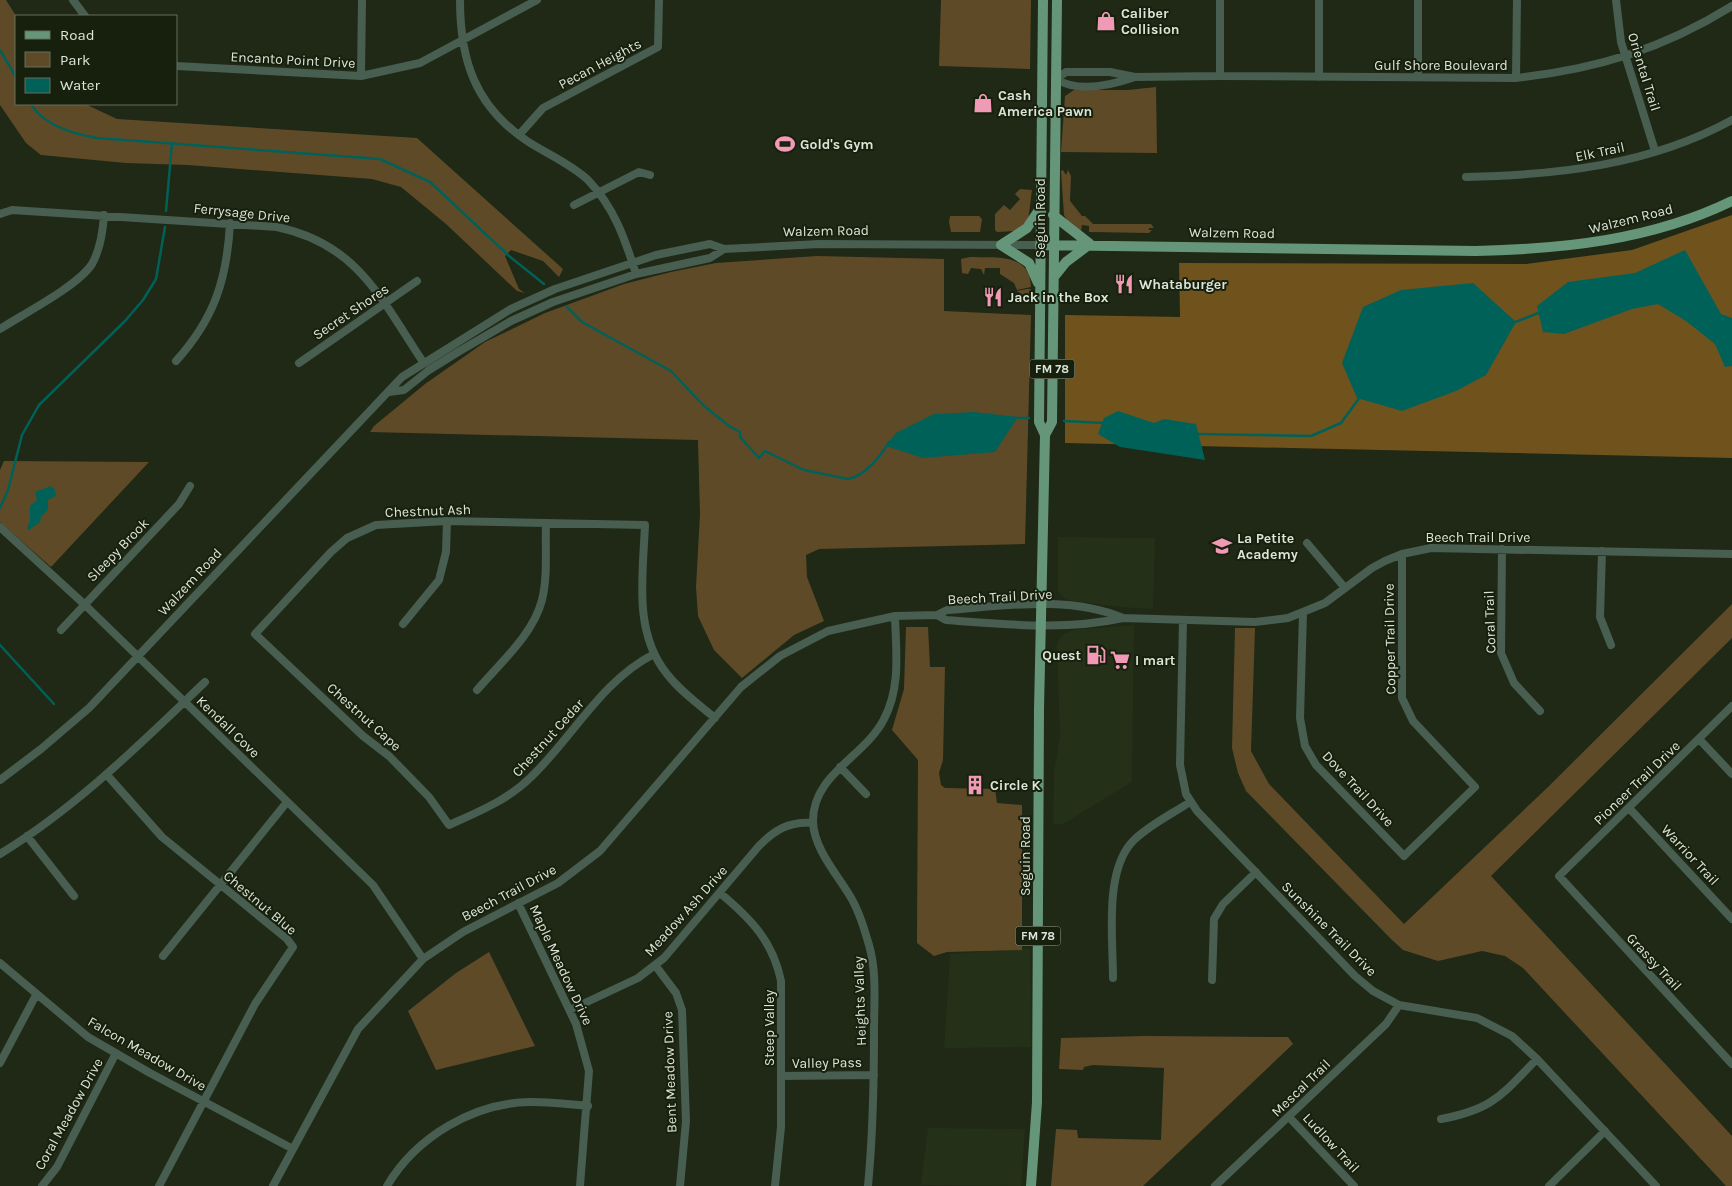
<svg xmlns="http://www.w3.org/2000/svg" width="1732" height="1186" viewBox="0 0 1732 1186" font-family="Karla,sans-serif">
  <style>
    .built { fill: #243118 }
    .green { fill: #5f4a28 }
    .forest { fill: #70521d }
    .water { fill: #006158 }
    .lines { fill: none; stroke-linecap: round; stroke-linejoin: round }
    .stream { stroke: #006158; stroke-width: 2.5 }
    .minor { stroke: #475e50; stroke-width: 8 }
    .major { stroke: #669679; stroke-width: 10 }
    .labels { text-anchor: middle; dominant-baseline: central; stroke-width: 4; stroke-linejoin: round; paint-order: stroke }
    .shield { fill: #16200d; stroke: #a1a99b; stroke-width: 1 }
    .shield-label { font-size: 12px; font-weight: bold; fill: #dde4d8 }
    .poi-label { font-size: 14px; font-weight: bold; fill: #dde4d8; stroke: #16200d; text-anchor: start }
    .street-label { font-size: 14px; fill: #dde4d8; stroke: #16200d }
  </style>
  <rect width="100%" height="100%" fill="#1f2916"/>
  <path class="built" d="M1058 537 1155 538 1153 609 1119 607 1068 600 1061 596 1058 590Z
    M1134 625 1132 782 1063 824H1053L1054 773 1060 736 1057 644 1061 636 1072 630Z
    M1030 948 1031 1047 944 1048 950 954Z
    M928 1128 1025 1129 1021 1186 921 1185Z"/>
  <path class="green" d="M0 0H6L16 16V104H85L117 119 417 138 563 269 559 277 543 261 511 250 505 256 519 289 525 293 517 291 446 224 401 187 372 179 188 165 126 163 41 155 26 143 0 105Z
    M941 0H1031L1030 69 939 66Z
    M1156 87 1157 153 1061 152 1065 96 1074 90H1128Z
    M1063 170 1066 175 1068 170 1071 176 1070 201 1082 216H1085L1093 224H1151L1154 228H1149V230H1152L1149 233 1091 232H1089V226L1082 225 1081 231 1067 220 1064 215 1061 171Z
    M1020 189 1032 190 1028 221 1015 231 997 232 995 230V214L1004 205 1010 210 1020 199 1015 194Z
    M950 216H979L982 219 980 232H951L949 222Z
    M817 256 944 259V311L1031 315 1025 544 819 549 806 555 807 577 824 621 794 635 742 678 714 650 698 616 696 587 700 514 698 440 370 432 374 426 425 384 485 342 545 313 624 284 671 272 716 263Z
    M970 257C995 258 1030 252 1031 287L1017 290 1014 283 1000 274V268H985L984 275 981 269 971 268 968 274 962 273 961 259Z
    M1027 289H1031L1034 300 1031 302H1018L1023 301V295L1017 291Z
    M4 461 149 462 51 567 0 522V470Z
    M1732 604V638L1491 876 1732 1136V1186H1726L1523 968 1505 956 1482 951 1438 961 1403 950 1391 939 1246 791 1238 773 1232 748 1235 628H1255L1251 751 1269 784 1404 924 1547 788Z
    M906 627H928L930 667H945L943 760 939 773 941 785 945 788 995 789 997 803 1022 805V950L947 952 934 956 917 943 918 760 892 730 904 689Z
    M489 952 535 1046 436 1070 408 1011 456 973Z
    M1147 1036 1282 1037H1288L1293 1044 1143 1186H1051L1056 1129 1077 1130 1078 1138 1161 1140 1164 1068 1093 1065 1084 1067 1083 1070 1059 1069 1061 1038Z"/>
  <path class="forest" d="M1732 215V458L1065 443V315L1180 317 1179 263 1526 264 1632 250Z"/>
  <path class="water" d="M1685 250 1721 314 1732 318V366L1725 367 1715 344 1686 321 1658 304 1632 309 1564 334 1543 332 1537 306 1568 282 1635 273Z
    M1473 283 1516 322 1486 375 1456 391 1402 411 1357 398 1342 363 1363 307 1401 290Z
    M1118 411 1154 423 1164 419 1196 424 1205 460 1120 447 1098 434 1104 418Z
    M974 412 1018 417 995 452 923 458 886 446 896 433 934 414Z
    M51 486 55 490 56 496 48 500V510L41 517 40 522 29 530 27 528 30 521V506L37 500 35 492Z"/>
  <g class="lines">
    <path class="stream" d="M0 50 16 77
      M31 104C43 125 74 134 97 138L380 159 430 182 509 256 544 284
      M166 211 172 143
      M567 307 582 322 671 371 703 405 729 426 740 432V437L759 458 765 451 804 470 848 479C867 475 880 457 889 442L892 441
      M1513 323 1541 312
      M1015 418H1029
      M1064 421 1104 423
      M1196 434 1311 436 1341 423 1360 397
      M0 508 8 490 22 435 39 405 125 321 143 300 156 279 165 227
      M0 645 54 704"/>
    <path class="minor" d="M73 0 85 16
      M460 0C460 60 475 106 527 141 547 154 571 164 588 180 614 207 625 239 636 274
      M1616 0 1621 42 1655 151
      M176 66 361 76 420 63 537 0
      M361 76 362 0
      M1220 76V0
      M1135 77C1112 85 1078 93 1056 79L1066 72H1110L1135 77 1220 76 1516 78C1597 69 1663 49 1732 6
      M1319 77V0
      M1418 77V0
      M1516 78 1517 0
      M519 135 543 108 658 47 659 0
      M1466 177C1558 175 1650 165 1732 120
      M574 205 639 172 650 175
      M0 214 12 210 277 227C358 244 381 299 423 362
      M0 329C23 314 78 286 92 264 100 250 103 230 104 215
      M176 361C214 319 227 280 230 223
      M299 363 417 281
      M389 392 404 390 429 370 458 352 511 321 553 302 636 274 710 258 724 249
      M0 527 84 604 373 885 423 959
      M1307 543 1345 588
      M1502 549 1501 653 1514 683 1540 711
      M1602 551 1600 617 1611 645
      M1303 613 1300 718 1305 746 1316 765 1404 856 1475 787 1413 721 1402 698V554
      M937 615 947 610C1004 606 1069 595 1123 618
      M1183 620 1180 765 1186 794 1197 811 1355 976 1373 991 1399 1005 1477 1018 1512 1036 1537 1059 1656 1186
      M403 624 439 580 446 552 447 521
      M61 630 179 504 190 486
      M654 654C601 681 573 737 531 777 508 800 478 812 449 825L429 797 389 756 363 736 255 634 331 552 347 538 376 525 447 521 645 525C643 575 633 632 667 674 680 691 698 704 715 718
      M477 690C500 663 533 635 542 600 548 576 545 548 546 523
      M1732 706 1559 876 1732 1064
      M1699 739 1732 774
      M840 767 866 794
      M107 775 162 837 287 939 293 947 255 1004 159 1186
      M0 780 41 749 89 708 402 377 511 309 555 289 656 255 710 244 724 249 819 244 1040 245
      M1629 808 1732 919
      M27 836 74 896
      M0 854C77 807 140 744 205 682
      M720 893C750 918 773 941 781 981V1127L775 1186
      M518 903 576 1024 589 1071 580 1186
      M163 956 287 802
      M0 963 88 1037 150 1073 293 1149
      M655 965 676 993 682 1010 686 1121 680 1186
      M1113 978C1113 938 1104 871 1133 841 1149 825 1172 814 1190 802
      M1212 980 1214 919 1223 904 1256 872
      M570 1010 638 978 664 958 758 847C774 830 789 821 813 823
      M0 1063 36 995
      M782 1076 874 1075
      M1289 1117 1354 1186
      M1441 1119C1494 1109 1501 1095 1537 1059
      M42 1186 57 1167 116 1053
      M273 1186 358 1029 423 959 463 932 558 883 600 851 741 687 780 656 828 631 895 616 937 615 946 620C1005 624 1064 631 1123 618L1255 622 1288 618 1325 603 1372 568 1385 561 1402 554 1431 548 1732 554
      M387 1186C416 1137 473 1103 530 1102 550 1102 569 1104 588 1106
      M868 1186C873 1134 874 1083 874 1031 874 1003 877 972 869 945 864 928 859 911 850 896 837 874 814 849 813 822 812 774 865 757 884 719 901 687 896 651 895 616
      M1215 1186 1386 1024 1399 1005
      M1549 1186 1605 1131"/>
    <path class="major" d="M1043 0 1039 422 1045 435
      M1053 215 1090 244
      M1001 245 1029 263 1038 283
      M1001 245 1027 228 1039 210
      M1040 245 1476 251C1563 249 1652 240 1732 201
      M1054 277 1066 262 1090 244
      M1031 1186 1037 1102 1039 709 1045 435 1052 422 1057 0"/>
  </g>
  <defs>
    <symbol id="shop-bare" viewBox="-9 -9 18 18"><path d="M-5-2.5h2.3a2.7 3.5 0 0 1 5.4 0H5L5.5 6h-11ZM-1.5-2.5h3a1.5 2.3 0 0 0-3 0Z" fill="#f09ab6" stroke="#16200d" stroke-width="2.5" paint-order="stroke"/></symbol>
    <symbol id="stadium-bare" viewBox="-9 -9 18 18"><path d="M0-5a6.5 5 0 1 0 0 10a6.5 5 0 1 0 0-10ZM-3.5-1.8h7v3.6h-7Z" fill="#f09ab6" stroke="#16200d" stroke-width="2.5" paint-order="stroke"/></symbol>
    <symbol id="restaurant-bare" viewBox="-9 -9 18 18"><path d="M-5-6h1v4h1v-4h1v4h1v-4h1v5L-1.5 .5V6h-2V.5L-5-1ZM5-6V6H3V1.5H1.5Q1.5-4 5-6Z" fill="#f09ab6" stroke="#16200d" stroke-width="2.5" paint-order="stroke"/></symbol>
    <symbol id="school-bare" viewBox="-9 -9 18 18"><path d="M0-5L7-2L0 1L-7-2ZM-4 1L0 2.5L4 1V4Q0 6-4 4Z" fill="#f09ab6" stroke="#16200d" stroke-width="2.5" paint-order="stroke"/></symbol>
    <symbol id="fuel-bare" viewBox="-9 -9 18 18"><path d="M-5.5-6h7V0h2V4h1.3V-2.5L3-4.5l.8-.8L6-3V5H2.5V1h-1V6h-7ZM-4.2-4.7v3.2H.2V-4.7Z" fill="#f09ab6" stroke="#16200d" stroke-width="2.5" paint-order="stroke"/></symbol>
    <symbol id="supermarket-bare" viewBox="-9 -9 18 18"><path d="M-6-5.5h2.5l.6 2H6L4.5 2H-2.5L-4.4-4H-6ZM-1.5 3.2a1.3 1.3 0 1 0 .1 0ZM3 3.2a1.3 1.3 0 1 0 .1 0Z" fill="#f09ab6" stroke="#16200d" stroke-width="2.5" paint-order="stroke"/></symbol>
    <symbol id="building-bare" viewBox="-9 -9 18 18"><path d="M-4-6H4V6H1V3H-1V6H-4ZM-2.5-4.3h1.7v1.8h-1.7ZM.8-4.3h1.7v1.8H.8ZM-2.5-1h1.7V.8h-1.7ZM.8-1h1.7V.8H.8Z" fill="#f09ab6" stroke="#16200d" stroke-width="2.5" paint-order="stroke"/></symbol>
  </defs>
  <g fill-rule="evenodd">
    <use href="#shop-bare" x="1092" y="7" width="28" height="28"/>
    <use href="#shop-bare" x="969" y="89" width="28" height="28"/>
    <use href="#stadium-bare" x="771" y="130" width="28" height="28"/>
    <use href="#restaurant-bare" x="1110" y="270" width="28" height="28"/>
    <use href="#restaurant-bare" x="979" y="283" width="28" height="28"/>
    <use href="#school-bare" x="1208" y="532" width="28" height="28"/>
    <use href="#fuel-bare" x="1082" y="641" width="28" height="28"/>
    <use href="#supermarket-bare" x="1106" y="646" width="28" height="28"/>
    <use href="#building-bare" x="961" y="771" width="28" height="28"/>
  </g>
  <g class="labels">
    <g class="shield">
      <rect x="1029.5" y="359.5" width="45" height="19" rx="4"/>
      <rect x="1015.5" y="926.5" width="45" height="19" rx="4"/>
    </g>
    <g class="shield-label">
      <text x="1052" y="369">FM 78</text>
      <text x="1038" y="936">FM 78</text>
    </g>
    <g class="poi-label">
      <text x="1121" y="13">Caliber<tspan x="1121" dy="16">Collision</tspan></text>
      <text x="998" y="95">Cash<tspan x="998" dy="16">America Pawn</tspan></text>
      <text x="800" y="144">Gold's Gym</text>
      <text x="1139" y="284">Whataburger</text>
      <text x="1008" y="297">Jack in the Box</text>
      <text x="1237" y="538">La Petite<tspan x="1237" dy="16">Academy</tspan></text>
      <text x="1081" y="655" text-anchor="end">Quest</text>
      <text x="1135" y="660">I mart</text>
      <text x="990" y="785">Circle K</text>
    </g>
    <g class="street-label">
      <text transform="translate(293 60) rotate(3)">Encanto Point Drive</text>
      <text transform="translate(600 64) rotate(-28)">Pecan Heights</text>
      <text x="1441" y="65">Gulf Shore Boulevard</text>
      <text transform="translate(1644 72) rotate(73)">Oriental Trail</text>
      <text transform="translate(1600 152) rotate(-12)">Elk Trail</text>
      <text transform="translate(242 213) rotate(6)">Ferrysage Drive</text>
      <text transform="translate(1040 218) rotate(-90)">Seguin Road</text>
      <text transform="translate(1631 219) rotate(-14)">Walzem Road</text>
      <text transform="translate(826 231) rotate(-1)">Walzem Road</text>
      <text transform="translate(1232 233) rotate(1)">Walzem Road</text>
      <text transform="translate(351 312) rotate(-34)">Secret Shores</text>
      <text transform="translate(428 511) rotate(-2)">Chestnut Ash</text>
      <text x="1478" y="537">Beech Trail Drive</text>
      <text transform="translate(118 550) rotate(-46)">Sleepy Brook</text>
      <text transform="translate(190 582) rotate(-47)">Walzem Road</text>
      <text transform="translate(1000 597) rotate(-3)">Beech Trail Drive</text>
      <text transform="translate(1490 622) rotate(-92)">Coral Trail</text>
      <text transform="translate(1390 639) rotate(-91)">Copper Trail Drive</text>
      <text transform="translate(364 717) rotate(42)">Chestnut Cape</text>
      <text transform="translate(228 727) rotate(44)">Kendall Cove</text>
      <text transform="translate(548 738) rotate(-48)">Chestnut Cedar</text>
      <text transform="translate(1637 783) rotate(-44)">Pioneer Trail Drive</text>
      <text transform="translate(1358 789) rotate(47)">Dove Trail Drive</text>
      <text transform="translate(1690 855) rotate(47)">Warrior Trail</text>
      <text transform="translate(1025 856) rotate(-90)">Seguin Road</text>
      <text transform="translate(509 893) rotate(-28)">Beech Trail Drive</text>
      <text transform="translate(260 903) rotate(40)">Chestnut Blue</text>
      <text transform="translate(686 911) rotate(-48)">Meadow Ash Drive</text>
      <text transform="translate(1329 929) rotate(45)">Sunshine Trail Drive</text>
      <text transform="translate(1654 962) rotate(47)">Grassy Trail</text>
      <text transform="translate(561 965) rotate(65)">Maple Meadow Drive</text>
      <text transform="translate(860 1001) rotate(-92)">Heights Valley</text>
      <text transform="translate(769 1028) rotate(-90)">Steep Valley</text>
      <text transform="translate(147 1054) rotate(30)">Falcon Meadow Drive</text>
      <text transform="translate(827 1063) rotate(-1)">Valley Pass</text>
      <text transform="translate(670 1072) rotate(-92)">Bent Meadow Drive</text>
      <text transform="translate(1301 1088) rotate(-44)">Mescal Trail</text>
      <text transform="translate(69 1114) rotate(-61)">Coral Meadow Drive</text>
      <text transform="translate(1331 1143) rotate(47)">Ludlow Trail</text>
    </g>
  </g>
  <rect x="15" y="15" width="162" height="90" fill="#16200d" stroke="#666e5e"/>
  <rect x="25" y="31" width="25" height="8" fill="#669679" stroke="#666e5e"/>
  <text x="60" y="40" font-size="15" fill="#dde4d8">Road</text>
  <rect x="25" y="52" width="25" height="15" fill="#5f4a28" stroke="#666e5e"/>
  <text x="60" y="65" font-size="15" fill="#dde4d8">Park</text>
  <rect x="25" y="78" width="25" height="15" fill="#006158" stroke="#666e5e"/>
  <text x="60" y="90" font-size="15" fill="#dde4d8">Water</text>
</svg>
